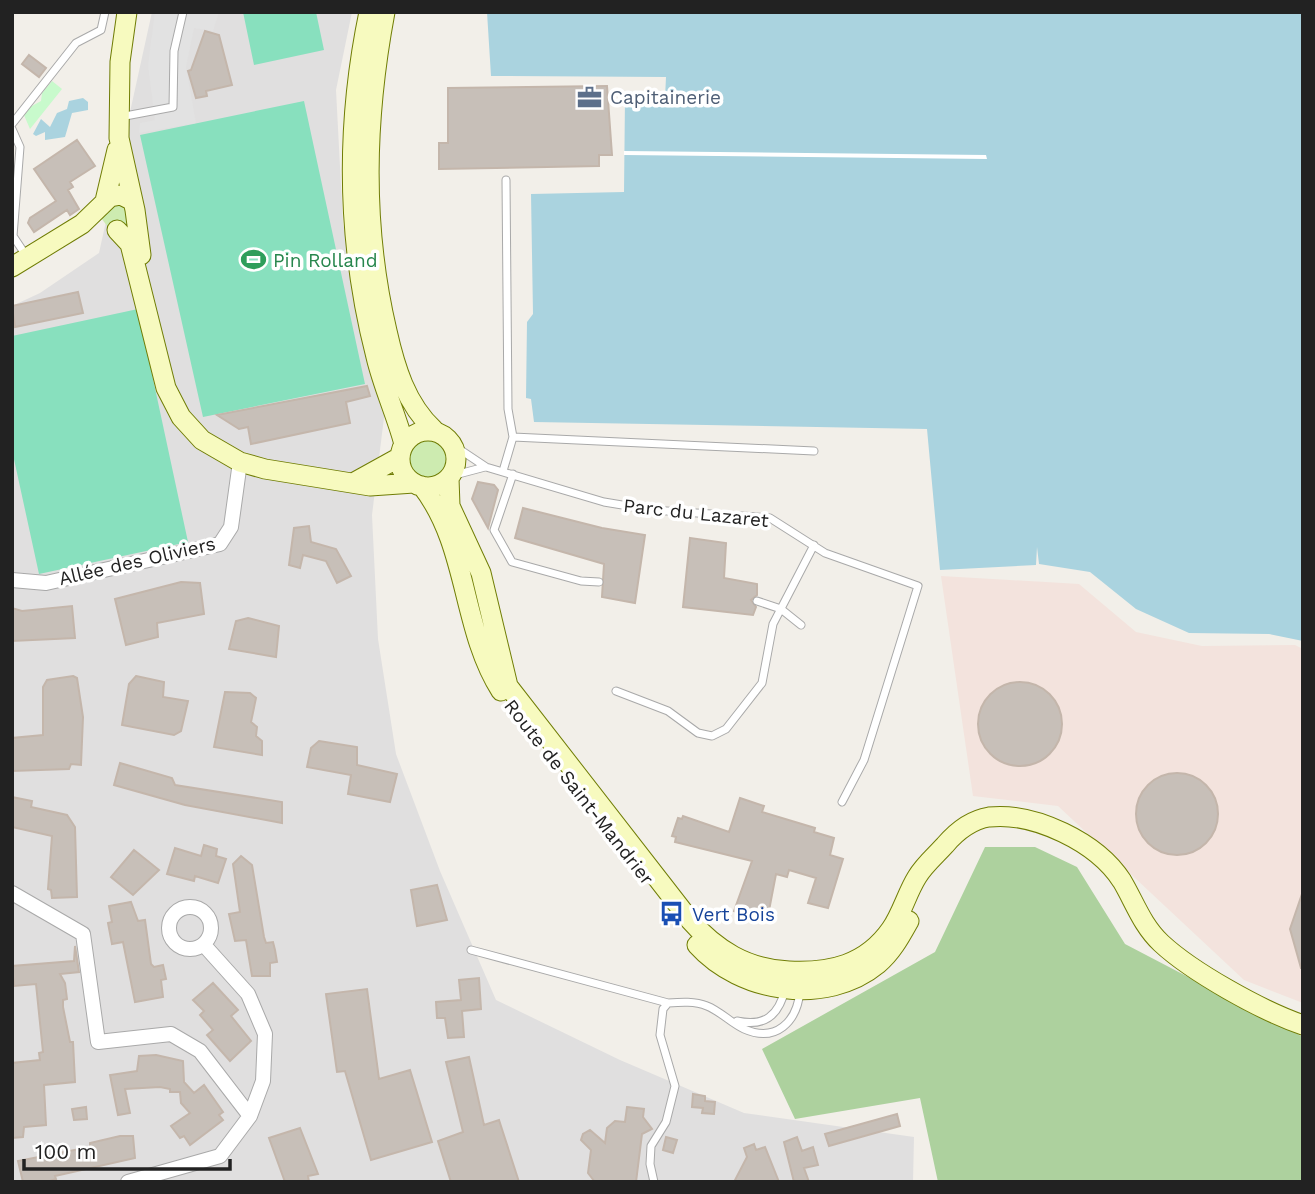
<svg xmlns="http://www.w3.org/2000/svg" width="1315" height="1194" viewBox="0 0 1315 1194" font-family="'Work Sans',sans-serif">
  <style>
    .residential { fill: #e0dfdf }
    .military { fill: #f3e3dd }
    .grass { fill: #cdebb0 }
    .forest { fill: #add19e }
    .park { fill: #c8facc }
    .pitch { fill: #88e0be }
    .parking { fill: #e2e2e2 }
    .water { fill: #aad3df }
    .pier { fill: #fff }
    .building { fill: #c7bfb8; stroke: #c4b6ab; stroke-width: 2 }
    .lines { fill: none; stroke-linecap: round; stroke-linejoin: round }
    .lane-casing { stroke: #a9a9a9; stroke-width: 9 }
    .street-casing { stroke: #a9a9a9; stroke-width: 16 }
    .secondary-casing { stroke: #707d05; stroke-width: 21 }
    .lane { stroke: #fff; stroke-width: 7 }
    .street { stroke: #fff; stroke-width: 14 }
    .secondary { stroke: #f7fabf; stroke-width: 19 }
    .labels { text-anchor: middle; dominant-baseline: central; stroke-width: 7; stroke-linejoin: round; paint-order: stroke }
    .service-label { font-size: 19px; fill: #4e5e75; stroke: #fff; text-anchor: start }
    .leisure-label { font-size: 19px; fill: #27864d; stroke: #fff; text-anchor: start }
    .street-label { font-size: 19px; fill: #222; stroke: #fff }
    .transit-label { font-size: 19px; fill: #164399; stroke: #fff; text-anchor: start }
  </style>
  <rect width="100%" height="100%" fill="#f2efe9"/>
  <path class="residential" d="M152 12H352L336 90 343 224 387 393 372 515 378 639 396 754 440 871 496 1000 620 1060 744 1113 914 1137 913 1182H12V306L40 293 99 253Z"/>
  <path class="military" d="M941 576 1079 584 1136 632 1202 646 1295 645 1303 649V1003L1244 980 1058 806 973 796Z"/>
  <path class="grass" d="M126 197 130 225 125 228 108 227 101 218 102 206Z
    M401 459a28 28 0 1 1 56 0a28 28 0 1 1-56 0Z"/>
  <path class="forest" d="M985 847H1035L1077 867 1125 944 1303 1037V1182H938L920 1098 795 1119 762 1049 935 952Z"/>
  <path class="park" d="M52 81 62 89 30 129 24 115 30 107 41 101 42 93Z"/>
  <path class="pitch" d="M243 12H316L324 50 254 65Z
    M304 101 365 384 203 417 140 135Z
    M138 309 188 542 39 574 12 450V336Z"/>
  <path class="parking" d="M155 12H219L213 31 194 28 186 67 196 123 139 133 140 123 155 120 148 65Z"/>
  <path class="water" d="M1303 12V641L1269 634 1189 633 1136 609 1090 572 1039 564 1037 547 1036 565 940 570 927 429 534 422 531 399 526 398 527 322 533 314 531 194 624 192 625 98H665L666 77 491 76 487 12Z
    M83 98 88 102V110L72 113 65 137 45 140V132L36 136 33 134 41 119 50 127 57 113 67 109 69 101Z"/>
  <path class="pier" d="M624 151 986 155 987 159 624 155Z"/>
  <path class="building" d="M205 31 219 35 232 85 206 91 207 96 196 98 188 71 191 70Z
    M29 55 46 68 39 77 22 64Z
    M607 86 612 155H599V166L439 169V143H448V88Z
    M77 140 95 166 70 182 73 187 68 190 79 209 70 215 67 210 34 232 28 223 30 218 56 201 34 169Z
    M78 292 83 313 15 327 12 306Z
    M367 386 370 396 346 402 350 423 251 444 248 427 239 429 217 415Z
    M478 482 494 485 498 490 488 528 472 499Z
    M523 508 602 528 645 535 635 603 602 597 604 564 515 538Z
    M309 526 311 542 336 549 351 576 337 583 326 561 303 555 300 568 289 565 294 528Z
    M690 538 726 543 724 578 757 584V595L751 600 756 607 753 615 683 607Z
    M181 582 200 583 204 614 157 623 158 637 126 645 115 599Z
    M72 606 75 638 12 641V608L22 611Z
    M248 618 279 626 276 657 229 649 236 621Z
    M73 676 77 678 83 717 81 765 71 764 69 769 12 771V738L43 735V687L47 680Z
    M136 676 164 682 163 697 188 701 181 731 174 735 122 725 129 684Z
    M978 724a42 42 0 1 1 84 0a42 42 0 1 1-84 0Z
    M225 692 250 693 256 698 251 722 257 727 256 736 262 741V755L214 747Z
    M319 741 357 747V765L397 774 390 802 348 794 351 775 307 767 311 748Z
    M120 763 172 778 175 785 282 802V823L185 805 114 785Z
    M1136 814a41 41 0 1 1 82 0a41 41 0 1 1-82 0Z
    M12 797 32 801 31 807 67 815 75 827 77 897 52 898 51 890 48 889 52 836 12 827Z
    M740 798 764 806 762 812 815 828 814 832 834 838 830 855 843 859 828 908 808 903 816 878 789 870 787 877 776 874 767 921 734 911 752 861 675 842 676 837 672 836 678 818 682 819 683 816 729 832Z
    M204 845 217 849 216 856 226 859 218 883 195 876 194 881 167 874 175 848 201 856Z
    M134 850 159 870 133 895 111 877Z
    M241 856 252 865 264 937 266 943 273 942 275 950 277 962 270 963V976H252L246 940 235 941 229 914 240 912 233 864Z
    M437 885 447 920 417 926 411 890Z
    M1303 891V968H1301L1290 929Z
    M131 902 138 921 145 920 151 964 154 967 163 965 166 979 161 980 163 997 135 1002 123 942 112 944 108 923 112 922 109 906Z
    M75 946 79 972 60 974 65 983 67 999 63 1000V1007L70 1042H73L75 1082 44 1085 46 1125 24 1127 23 1137 12 1138V1063L40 1060 39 1053 43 1052 36 984 14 986 12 966 74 961Z
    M479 978 481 1009 462 1011 464 1037 448 1038 445 1018H437L436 1002 461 1000 459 980Z
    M213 983 238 1010 231 1016 251 1041 230 1061 207 1035 213 1030 200 1015 204 1011 193 1000Z
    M367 989 379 1079 410 1070 432 1142 371 1160 345 1071 337 1072 326 994Z
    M156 1055 183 1061 184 1082 194 1093 204 1085 223 1112 219 1115 223 1120 190 1145 184 1136 180 1138 171 1126 190 1113 181 1103 180 1092H170V1089L160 1087 125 1089 130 1113 118 1115 110 1075 137 1071 139 1056Z
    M469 1057 484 1125 499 1120 519 1182H451L438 1141 463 1132 446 1062Z
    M693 1094 705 1096V1101L715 1102 714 1114 702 1113 703 1108 692 1107Z
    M86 1107 87 1119 74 1120 72 1109Z
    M627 1107 644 1109 643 1117 652 1129 642 1134 636 1182H595L588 1173 591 1150 581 1140 583 1134 590 1130 605 1143 607 1128 615 1121 625 1122Z
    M897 1114 900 1126 829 1146 825 1134Z
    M300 1128 318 1174 308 1176 309 1182H285L269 1138Z
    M120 1136H133L135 1158 55 1176 56 1179 47 1182H23L18 1161 90 1147V1143Z
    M666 1137 677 1140 673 1153 663 1150Z
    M797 1137 802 1151 813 1147 818 1165 804 1168 809 1182H794L784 1142Z
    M754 1144 756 1150 765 1147 779 1182H734L747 1157 744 1148Z"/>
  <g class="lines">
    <defs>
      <path id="lane" d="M120 117 173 107 174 51 183 12
        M12 124 76 43 101 30 105 12
        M12 129 20 147 13 236 27 257
        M513 437 814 451
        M453 445 486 467 604 502 652 510 770 518 825 553 918 586 864 760 842 802
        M503 471 513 437 508 409 506 180
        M513 474 494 530 512 562 581 581 599 582
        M451 476 485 467
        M757 601 781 609 801 625
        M616 691 668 711 698 733 712 736 726 729 762 683 773 624 814 545
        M471 950 668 1003C681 1002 695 1001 707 1006 720 1011 731 1023 744 1029 776 1043 797 1022 800 991
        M737 1021C764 1027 779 1016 785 989
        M654 1182 650 1164 651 1146 666 1122 675 1086 660 1035 663 1009 668 1003"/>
      <path id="street" d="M12 580 46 583 220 544 231 527 240 462
        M12 893 83 934 98 1042 171 1034 200 1051 250 1116
        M169 928a21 21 0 1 1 42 0a21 21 0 1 1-42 0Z
        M128 1182 220 1156 250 1116 263 1081 265 1034 248 994 204 945"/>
      <path id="secondary" d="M127 12 120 62 119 138 135 210 141 255
        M369 12C345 127 347 244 376 357 383 387 396 414 404 444
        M385 12C365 119 362 224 387 331 395 367 406 404 434 430
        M105 201 117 150
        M117 230 130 244 166 388 181 417 202 440 240 462 265 469 370 486 414 483
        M12 267 82 224 110 197 121 195 131 200
        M400 459a28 28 0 1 1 56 0a28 28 0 1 1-56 0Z
        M449 478 450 506 481 573 508 686 689 919C716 950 747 969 789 971 830 973 866 965 891 929 902 913 907 893 917 877 924 865 936 855 945 845 956 832 971 820 989 817 1034 812 1097 842 1122 881 1135 903 1142 925 1161 943 1192 972 1262 1011 1303 1025
        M353 483 400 457
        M422 486C469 547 461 628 501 691
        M697 945C740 993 826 1007 878 964 892 952 900 937 909 921"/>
    </defs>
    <use href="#lane" class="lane-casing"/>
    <use href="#street" class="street-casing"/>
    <use href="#secondary" class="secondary-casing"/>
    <use href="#lane" class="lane"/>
    <use href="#street" class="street"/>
    <use href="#secondary" class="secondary"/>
  </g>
  <defs>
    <symbol id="office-bare" viewBox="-9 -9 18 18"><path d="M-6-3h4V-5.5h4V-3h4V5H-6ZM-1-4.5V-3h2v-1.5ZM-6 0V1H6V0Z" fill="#5c6f8a" stroke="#fff" stroke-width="2.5" paint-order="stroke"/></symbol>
    <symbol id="stadium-bare" viewBox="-9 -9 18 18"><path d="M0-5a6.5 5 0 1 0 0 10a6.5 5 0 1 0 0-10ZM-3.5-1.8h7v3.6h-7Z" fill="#2e9e5b" stroke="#fff" stroke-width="2.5" paint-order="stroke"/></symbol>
    <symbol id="bus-bare" viewBox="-9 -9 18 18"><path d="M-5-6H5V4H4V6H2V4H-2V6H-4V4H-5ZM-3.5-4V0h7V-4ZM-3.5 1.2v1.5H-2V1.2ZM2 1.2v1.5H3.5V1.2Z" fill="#1a4fb4" stroke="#fff" stroke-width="2.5" paint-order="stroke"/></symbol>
  </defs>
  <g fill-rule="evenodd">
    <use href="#office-bare" x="572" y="80" width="35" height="35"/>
    <use href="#stadium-bare" x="236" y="242" width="35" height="35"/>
    <use href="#bus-bare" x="654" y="896" width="35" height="35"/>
  </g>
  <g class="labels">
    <g class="service-label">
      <text x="610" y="97">Capitainerie</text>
    </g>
    <g class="leisure-label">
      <text x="273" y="260">Pin Rolland</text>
    </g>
    <g class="street-label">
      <text transform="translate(696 513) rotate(6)">Parc du Lazaret</text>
      <text transform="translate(137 561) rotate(-13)">Allée des Oliviers</text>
      <text transform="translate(579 792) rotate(52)">Route de Saint-Mandrier</text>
    </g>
    <g class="transit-label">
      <text x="692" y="914">Vert Bois</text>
    </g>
  </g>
  <rect width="1315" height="1194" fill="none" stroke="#222222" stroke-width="28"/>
  <path d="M24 1159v10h206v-10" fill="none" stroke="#222222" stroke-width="3.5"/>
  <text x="35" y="1159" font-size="21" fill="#222222" stroke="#ffffff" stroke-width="5" paint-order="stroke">100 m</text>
</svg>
